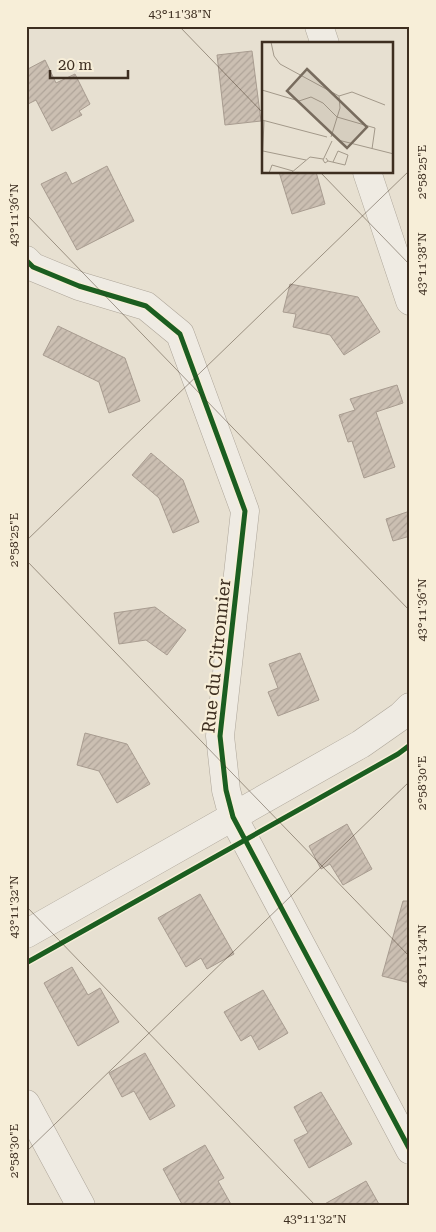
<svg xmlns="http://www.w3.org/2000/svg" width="436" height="1232" viewBox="0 0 436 1232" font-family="'Roboto Serif',serif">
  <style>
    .building { fill: url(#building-hatch); stroke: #a89c90 }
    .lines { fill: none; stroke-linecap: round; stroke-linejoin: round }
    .street-casing { stroke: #ada599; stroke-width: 29 }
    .street { stroke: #efebe3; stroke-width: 28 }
    .cycleway-casing { stroke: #f7eed8; stroke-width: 8 }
    .cycleway { stroke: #1b5e20; stroke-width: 5 }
    .ticks { fill: none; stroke: #3d2e20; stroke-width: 1; stroke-opacity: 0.45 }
    .labels { text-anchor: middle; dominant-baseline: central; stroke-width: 4.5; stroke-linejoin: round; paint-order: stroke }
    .street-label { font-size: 18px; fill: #3d2e20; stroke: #f7eed8 }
    .inset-road { fill: none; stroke: #a3998a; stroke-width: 1 }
    .view { fill: #786c5e; fill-opacity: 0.15; stroke: #786c5e; stroke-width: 2.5 }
    .inset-edge { fill: none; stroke: #3d2e20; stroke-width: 2.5 }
    .neatline { fill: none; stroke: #3d2e20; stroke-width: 2 }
    .ticks-label { font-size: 12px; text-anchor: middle; fill: #3d2e20 }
  </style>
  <defs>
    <pattern id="building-hatch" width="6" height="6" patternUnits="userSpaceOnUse" patternTransform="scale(1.25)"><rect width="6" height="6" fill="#cbbfb2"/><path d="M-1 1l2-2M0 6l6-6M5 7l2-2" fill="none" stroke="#afa499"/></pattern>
  </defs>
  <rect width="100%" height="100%" fill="#e7e0d1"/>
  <path class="building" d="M252 51 261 121 225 125 217 55Z
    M45 60 56 83 75 74 90 104 79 111 82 115 52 131 36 100 26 105V70Z
    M107 166 134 221 77 250 41 184 66 172 72 184Z
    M279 172H316L325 204 292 214Z
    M290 284 358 297 380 332 344 355 330 335 293 327 296 314 283 312Z
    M58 326 125 358 140 401 109 413 99 382 43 355Z
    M397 385 403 403 376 412 395 467 364 478 352 441 348 442 339 415 355 410 350 399Z
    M151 453 183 480 199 522 173 533 159 498 132 475Z
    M410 511V536L393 541 386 519Z
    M155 607 186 630 167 655 146 640 119 644 114 613Z
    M300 653 319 700 278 716 268 692 278 688 269 664Z
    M85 733 127 744 150 784 117 803 99 771 77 765Z
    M347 824 372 869 343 885 330 864 321 869 309 846Z
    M200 894 234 954 207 969 201 958 186 967 158 918Z
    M403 901H410V983L382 976Z
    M72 967 88 995 100 988 119 1022 78 1046 44 983Z
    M263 990 288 1033 259 1050 251 1035 241 1041 224 1012Z
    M145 1053 175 1106 150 1120 134 1091 122 1097 109 1073Z
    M321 1092 352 1144 309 1168 294 1140 308 1133 294 1107Z
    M205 1145 224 1178 218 1181 232 1206H183L163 1169Z
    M366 1181 380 1206H321Z"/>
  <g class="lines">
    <defs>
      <path id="street" d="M319 26 325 44
        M367 172 410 301
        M26 260 33 267 79 286 146 306 180 334 245 511 220 736 226 790 233 817 410 1150
        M26 934 361 744 401 716 410 707
        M26 1104 81 1206"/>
    </defs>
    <use href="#street" class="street-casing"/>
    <use href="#street" class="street"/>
    <defs>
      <path id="cycleway" d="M26 260 33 267 79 286 146 306 180 334 245 511 220 736 226 790 233 817 410 1150
        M26 963 398 754 410 745"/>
    </defs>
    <use href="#cycleway" class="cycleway-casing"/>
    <use href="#cycleway" class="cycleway"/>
  </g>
  <path class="ticks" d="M179 26 264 114M320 172 410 265M26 214 410 611M26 541 410 170M26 560 410 957M26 906 316 1206M26 1152 410 781"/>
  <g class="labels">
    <g class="street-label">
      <text transform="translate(216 656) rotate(-84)">Rue du Citronnier</text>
    </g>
  </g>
  <g transform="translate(262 42)">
    <rect width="131" height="131" fill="#e7e0d1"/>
    <path class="inset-road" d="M9 0 12 14 18 22 77 54 78 66 69 95M0 48 37 59 49 55 61 61 75 75 113 86 110 107M77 54 90 50 123 63M0 78 65 95M76 98 132 112M1 109 44 118M64 116 66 119 63 121 61 118 70 99M66 119 83 123 86 113 76 109 71 120M0 125 2 79M7 131 10 123 31 129M29 131 48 115 61 117"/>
    <path class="view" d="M45 27 105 85 85 106 25 49Z"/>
    <rect width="131" height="131" class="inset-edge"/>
  </g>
  <rect width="436" height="1232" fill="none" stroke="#f7eed8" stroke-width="55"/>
  <path d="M50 70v8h78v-8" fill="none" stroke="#3d2e20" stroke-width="2.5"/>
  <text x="58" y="70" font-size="15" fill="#3d2e20" stroke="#f7eed8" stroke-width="4" paint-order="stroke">20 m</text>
  <rect x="28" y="28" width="380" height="1176" class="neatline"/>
  <g class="ticks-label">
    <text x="180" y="18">43°11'38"N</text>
    <text transform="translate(422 172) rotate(-90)" y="4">2°58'25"E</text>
    <text transform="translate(14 215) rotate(-90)" y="4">43°11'36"N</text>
    <text transform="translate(422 264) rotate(-90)" y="4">43°11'38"N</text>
    <text transform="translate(14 540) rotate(-90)" y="4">2°58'25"E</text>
    <text transform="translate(422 610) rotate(-90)" y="4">43°11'36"N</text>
    <text transform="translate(422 783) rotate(-90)" y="4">2°58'30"E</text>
    <text transform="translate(14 907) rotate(-90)" y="4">43°11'32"N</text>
    <text transform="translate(422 956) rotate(-90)" y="4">43°11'34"N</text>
    <text transform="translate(14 1151) rotate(-90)" y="4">2°58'30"E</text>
    <text x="315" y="1223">43°11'32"N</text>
  </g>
</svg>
